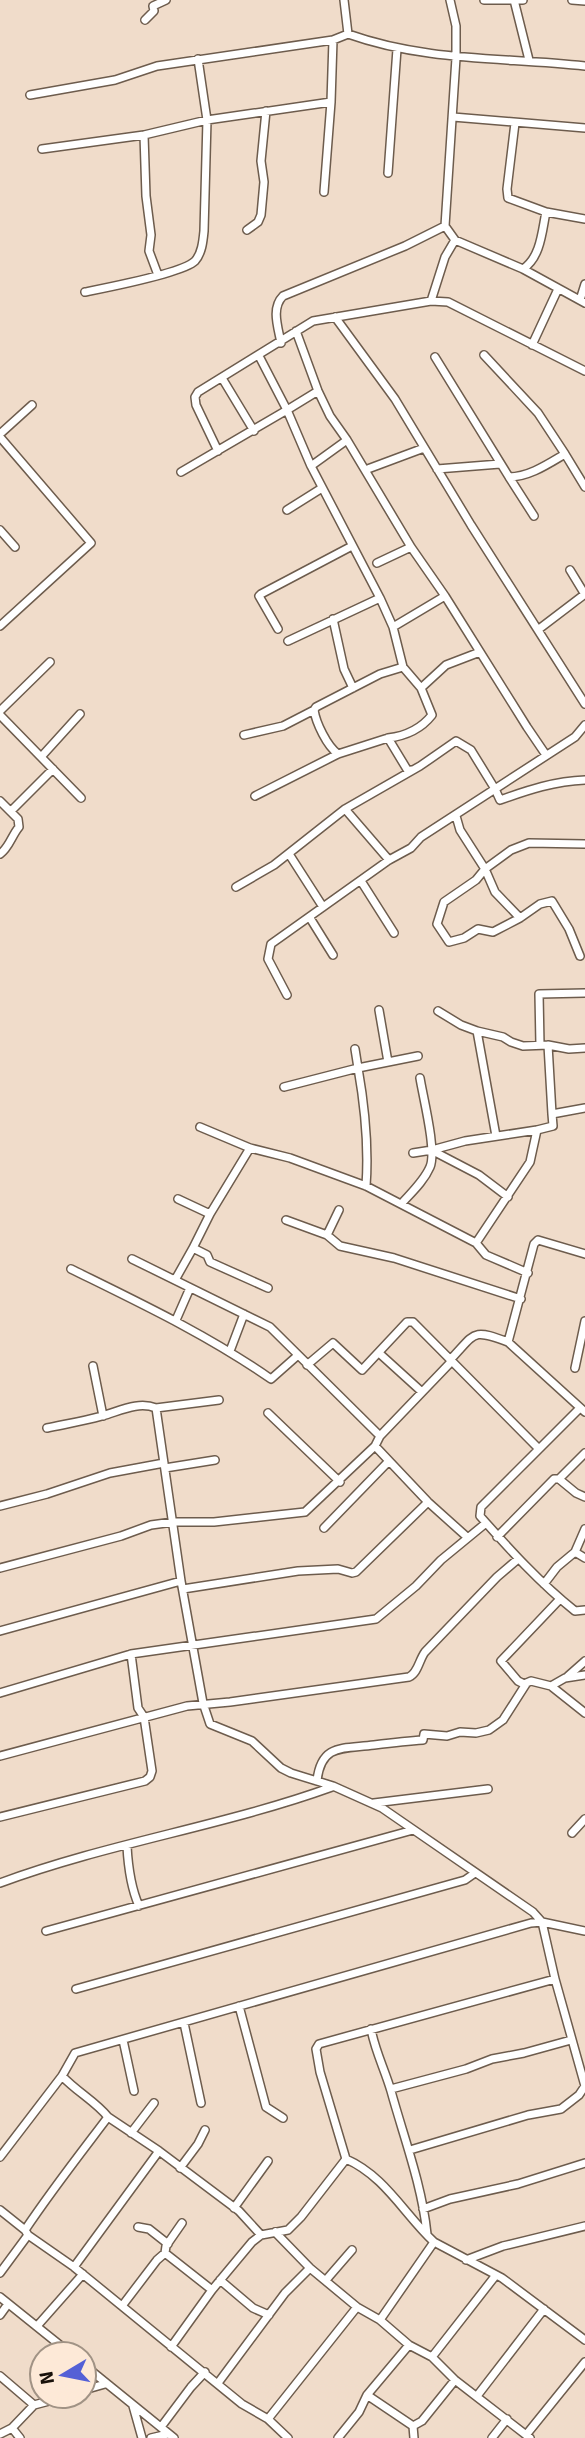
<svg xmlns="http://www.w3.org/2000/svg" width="585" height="2438" viewBox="0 0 585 2438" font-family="Signika,sans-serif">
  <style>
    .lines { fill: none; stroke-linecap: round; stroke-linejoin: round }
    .minor-casing { stroke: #6d5c4d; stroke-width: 10 }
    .minor { stroke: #fff; stroke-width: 7 }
  </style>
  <rect width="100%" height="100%" fill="#f0dcca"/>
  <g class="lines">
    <defs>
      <path id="minor" d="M450 0 456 26V58L445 226 455 240 523 269 585 303
        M484 0H523
        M514 0 529 60
        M572 0 585 1
        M145 20 154 11 153 6 166 0
        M348 34C427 62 503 57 585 66
        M30 95 115 80 157 66 333 40 348 34 344 0
        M453 117 585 128
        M515 123 507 189 508 198 546 212 585 219
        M144 135 146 196 151 235 149 251 158 275
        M42 149 144 135 207 120 331 102
        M388 173 397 49
        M324 192 331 102 333 40
        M247 230 258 222 261 215 264 182 261 161 266 111
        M523 269C541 257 542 231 546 212
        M85 292C105 288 183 273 195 261 202 253 203 241 204 231L207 120 198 59
        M580 300 585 284
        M431 301 445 257 455 240
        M335 317 395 399 471 525 585 704
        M296 331 318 391 330 416 347 440 411 547 445 596 527 727 546 755
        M281 343C278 327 271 308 283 296L405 246 445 226
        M532 345 558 289
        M435 357 509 477C529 477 548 464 565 454L538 413 484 355
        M222 378 254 431
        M318 391 287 410 311 466 380 598 393 627 445 596
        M0 434 32 405
        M0 437 91 543 0 626
        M218 451 196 405 195 397 198 392 313 321 431 301 448 302 585 371
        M565 454 585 487
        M311 466 347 440
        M437 469 500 464
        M365 470 424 448
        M181 472 287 410 259 356
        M509 477 534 516
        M287 510 322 488
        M0 530 15 547
        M377 563 411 547
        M570 570 584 593
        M333 619 344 669 353 688
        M278 629 259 596 261 594 352 546
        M539 629 585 594
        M288 641 380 598
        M421 688 446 665 480 652
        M0 711 50 662
        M0 715 81 798
        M244 735 283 726 314 710
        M388 738C405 736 421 729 432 715L421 688 403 667 393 627
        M338 754C327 746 316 723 314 710L316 707 380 674 403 667
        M41 757 80 714
        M255 796 338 754 388 738 408 771 411 770
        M0 801 18 819 19 827C12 835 9 848 0 854
        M12 810 53 769
        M456 816 460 830 485 869 495 892 520 918 540 904 552 901 569 929 580 956
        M289 854 323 907
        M389 860 345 809 420 766 456 741 471 750 495 789 500 800C528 790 555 781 585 780
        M361 881 394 933
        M236 887 274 865 345 809
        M310 918 333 955
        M520 918 493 932 478 929 464 938 449 942 437 924 444 902 476 880 485 869 511 850 529 843 585 844
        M287 995 268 959 271 944 389 860 411 848 421 837 575 737 585 725
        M379 1010 388 1062
        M438 1011 461 1025 477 1031 503 1037 511 1042 523 1046 548 1045 569 1049 585 1048
        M477 1031 496 1136
        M540 1045 539 994 585 993
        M548 1045 552 1114
        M355 1049 358 1068 418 1056
        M284 1087 358 1068C365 1108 369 1146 366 1186
        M200 1127 250 1148 290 1158 366 1186 476 1243 486 1255 528 1273
        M537 1130 553 1126 552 1114 585 1108
        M433 1151 479 1175 508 1197
        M413 1153 432 1150 465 1141 537 1130 530 1162 476 1243
        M178 1199 210 1214 250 1148
        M402 1203C412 1192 424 1181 430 1167 437 1151 423 1097 420 1078
        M210 1214 193 1248 207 1255 210 1262 268 1288
        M286 1220 327 1235 340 1246 394 1258 521 1299
        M327 1235 339 1210
        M132 1259 270 1327 380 1436
        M71 1269C140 1303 208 1335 271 1379L297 1356
        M175 1280 193 1248
        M176 1320 190 1288
        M508 1342 585 1412
        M230 1351 244 1314
        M379 1353 422 1392
        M450 1360C476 1333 471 1328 508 1342L534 1244 538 1240 585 1254
        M307 1365 333 1343 362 1370 407 1322H413L539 1449
        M93 1366 103 1416
        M575 1368 585 1321
        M156 1408 219 1400
        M580 1408 481 1507 480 1516C510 1550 540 1583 575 1611L585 1610
        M268 1413 340 1482
        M47 1428C66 1424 84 1421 102 1416 120 1411 138 1401 156 1408L181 1581 203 1703 210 1724 252 1741 281 1768 291 1773 333 1786 382 1808 533 1912 542 1922 555 1979 585 2086 579 2095 561 2109 528 2115 410 2150
        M375 1446 428 1502 467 1537
        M165 1468 215 1460
        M559 1479 585 1453
        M0 1506 47 1494 110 1473 164 1463
        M324 1528 388 1462
        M497 1537 554 1479H559L576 1493 585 1497
        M575 1552 585 1558
        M0 1568 121 1536 151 1525 173 1522H214L305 1512 375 1446 380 1436 451 1362
        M544 1584 557 1567 575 1552 585 1529
        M183 1589 298 1571 338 1569 352 1573 356 1572 428 1502
        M560 1599 501 1661 518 1681 524 1684 531 1681 551 1686 565 1678 585 1675
        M0 1631 181 1581
        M568 1676 585 1661
        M551 1686 585 1713
        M0 1693 131 1654 376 1619 416 1586 441 1560 486 1523
        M0 1756 187 1706 230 1702 409 1677C418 1673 419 1660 425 1652L497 1577 518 1559
        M317 1781C321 1743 344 1749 374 1745 390 1743 406 1741 423 1740L424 1734 447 1736 460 1732 476 1733 489 1730 503 1720 526 1684H524
        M374 1803 488 1789
        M0 1817 145 1781 150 1777 152 1771 144 1717 138 1708 131 1654
        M572 1833 585 1819
        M127 1846C128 1865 131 1888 139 1906
        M0 1883C108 1843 224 1826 332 1787
        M46 1931 413 1830
        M76 1989 465 1880 475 1873
        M239 2006 266 2107 283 2118
        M184 2023 201 2103
        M371 2029C375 2051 385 2070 391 2091 404 2138 422 2185 427 2234
        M123 2040 134 2091
        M391 2089 466 2069 492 2059 524 2053 571 2040
        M131 2133 154 2103
        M159 2151 239 2211 261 2235
        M0 2157 62 2076 75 2053 531 1923 542 1922 585 1931
        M346 2159 320 2072 316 2049 319 2044 555 1979
        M180 2168 198 2144 205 2130
        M234 2208 268 2161
        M423 2209 450 2199 518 2184 585 2163
        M0 2210 25 2230C51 2191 80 2154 108 2117 95 2101 77 2092 62 2076
        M138 2227 149 2229 168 2244
        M25 2230 28 2235 74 2267 242 2404 268 2419 288 2438
        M275 2232 310 2268 357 2307 380 2320 409 2345 432 2357 455 2380 530 2438
        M434 2242 502 2278 585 2340
        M165 2253 166 2246 182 2223
        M466 2260 503 2246 585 2226
        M74 2267 159 2151 108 2117
        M0 2273 28 2235
        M220 2280 253 2308 269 2315
        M326 2280 352 2250
        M0 2297 71 2354
        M122 2306 157 2260 165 2253 212 2290
        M0 2315 8 2304
        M38 2325 83 2274
        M409 2345 367 2395 413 2426
        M171 2347 212 2290 252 2242 261 2235 288 2230 301 2217 346 2159C385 2176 404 2214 434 2242L380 2320
        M432 2357 496 2275
        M84 2365 174 2438
        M0 2376 34 2405
        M218 2383 285 2293 310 2268
        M84 2390 105 2384
        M477 2396 544 2309
        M133 2406 142 2438
        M268 2419 357 2307
        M413 2426 422 2421 455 2380
        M413 2426 414 2438
        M161 2427 191 2387 205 2372
        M12 2428 20 2438
        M0 2434 12 2428 34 2405 68 2396
        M526 2435 585 2362
        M151 2438 168 2434
        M338 2438 359 2412 367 2395
        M492 2438 507 2419"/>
    </defs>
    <use href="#minor" class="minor-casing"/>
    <use href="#minor" class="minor"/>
  </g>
  <g transform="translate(63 2375) rotate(260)"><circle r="33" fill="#fde9d7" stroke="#a19385" stroke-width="2"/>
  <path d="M0-5L12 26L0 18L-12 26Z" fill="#5460d6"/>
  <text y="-10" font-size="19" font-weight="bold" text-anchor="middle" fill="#18110b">N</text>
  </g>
</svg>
